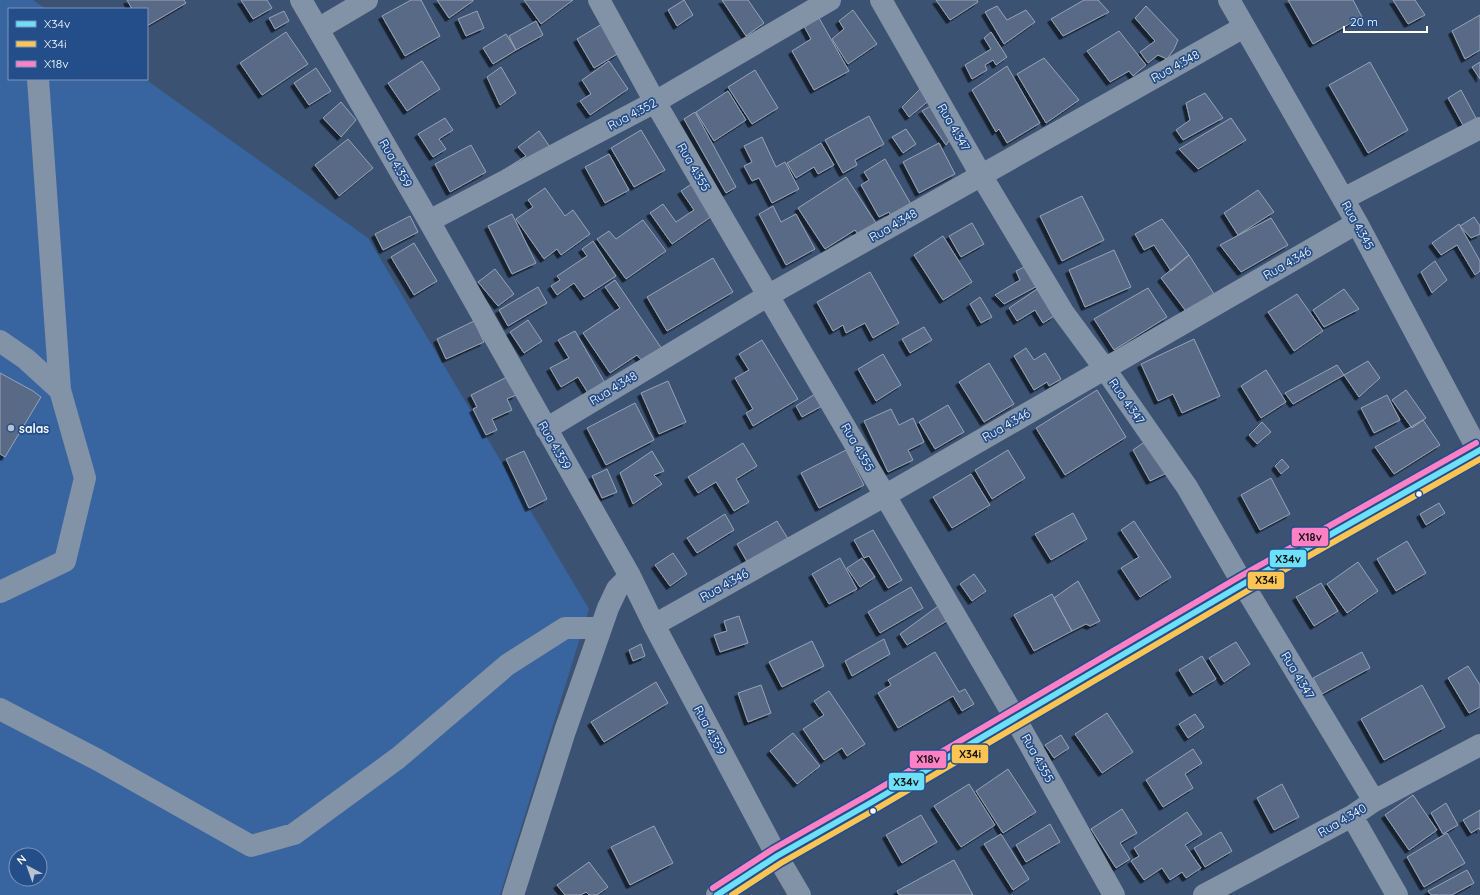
<svg xmlns="http://www.w3.org/2000/svg" width="1480" height="895" viewBox="0 0 1480 895" font-family="Quicksand,sans-serif">
  <style>
    .green { fill: #3865a0; fill-rule: evenodd }
    .building { fill: #586b85; stroke: #96a3b6; filter: url(#shadow) }
    .lines { fill: none; stroke-linecap: round; stroke-linejoin: round }
    .minor { stroke: #8292a7; stroke-width: 22 }
    .major { stroke: #8190a6; stroke-width: 22 }
    .bus-1-casing { stroke: #244e8a; stroke-width: 9 }
    .bus-2-casing { stroke: #244e8a; stroke-width: 9 }
    .bus-3-casing { stroke: #244e8a; stroke-width: 9 }
    .bus-1 { stroke: #6ddff8; stroke-width: 6 }
    .bus-2 { stroke: #fcc553; stroke-width: 6 }
    .bus-3 { stroke: #ff80c5; stroke-width: 6 }
    .poi-dot { fill: #bac2ce; stroke: #244e8a; stroke-width: 1.5 }
    .bus-dot { fill: #fff; stroke: #244e8a; stroke-width: 1.5 }
    .labels { text-anchor: middle; dominant-baseline: central; stroke-width: 3.5; stroke-linejoin: round; paint-order: stroke }
    .street-label { font-size: 12px; fill: #fff; stroke: #244e8a }
    .poi-label { font-size: 12px; font-weight: bold; fill: #fff; stroke: #244e8a; text-anchor: start }
    .line-badge { stroke: #244e8a; stroke-width: 1.5 }
    .pale-badge-label { font-size: 11px; text-anchor: middle; font-weight: bold; fill: #111 }
  </style>
  <defs>
    <filter id="shadow"><feDropShadow dx="-3.5" dy="3.5" stdDeviation="0" flood-color="#0009"/></filter>
  </defs>
  <rect width="100%" height="100%" fill="#3b5273"/>
  <path class="green" d="M0 0H33L46 9H9V79H145L368 238 589 609 500 895H0ZM16 855H40V879H16Z"/>
  <path class="building" d="M127 0H184L186 3 147 26V9H132Z
    M241 0H267L272 8 253 19Z
    M411 0H421L440 36 405 56 382 16Z
    M437 0H473V1L449 18Z
    M524 0H573L541 24Z
    M684 0 693 15 677 26 668 10Z
    M722 0H748L764 23 746 36Z
    M936 0H977L978 2 950 20Z
    M1084 0H1098L1109 12 1063 36 1051 19Z
    M1288 0H1353L1362 17 1313 44Z
    M1393 0H1415L1425 15 1408 24Z
    M997 6 1007 20 1026 10 1035 22 1004 44 985 12Z
    M1146 6 1178 40 1174 49 1167 59 1158 55 1148 63 1140 52 1155 41 1135 18Z
    M853 10 877 44 848 64 832 39 844 29 839 21Z
    M284 11 289 21 275 29 269 18Z
    M477 11 484 28 466 36 458 19Z
    M1480 15V50L1465 59 1452 31Z
    M819 18 849 71 814 90 792 51 811 39 804 26Z
    M536 21 543 35 516 50 509 36Z
    M602 24 619 53 594 68 577 39Z
    M1119 31 1146 65 1133 76 1129 71 1110 82 1087 51Z
    M286 32 308 64 262 95 240 63Z
    M991 32 1007 57 996 65 993 60 985 65 987 70 972 79 965 65 991 49 984 38Z
    M506 34 516 50 493 64 483 48Z
    M1044 58 1079 100 1046 123 1017 74Z
    M422 61 440 89 407 111 388 83Z
    M609 61 628 89 590 115 580 101 591 94 582 80Z
    M1370 62 1408 130 1368 153 1329 85Z
    M1480 62V79L1472 67Z
    M1007 66 1040 123 1007 143 999 129 996 132 972 90Z
    M501 67 516 93 500 105 487 77Z
    M316 68 331 91 309 105 294 83Z
    M755 70 778 108 752 124 728 87Z
    M923 86 931 99 909 117 902 107Z
    M1461 90 1477 120 1464 127 1448 98Z
    M728 91 746 120 714 141 696 112Z
    M1205 93 1223 118 1183 140 1176 130 1190 120 1186 103Z
    M939 101 954 134 946 145 922 111Z
    M341 102 356 120 341 137 323 118Z
    M695 112 736 187 726 193 684 119Z
    M869 116 884 144 855 160 857 165 843 173 825 140Z
    M445 118 453 130 439 139 446 149 433 157 418 134Z
    M1231 118 1246 140 1198 169 1179 149Z
    M906 129 916 144 903 153 892 137Z
    M641 130 665 170 634 187 611 148Z
    M539 131 552 150 502 171 526 156 518 147Z
    M762 137 776 167 785 162 799 189 772 203 759 178 752 181 744 166 752 162 744 146Z
    M348 139 373 168 339 196 315 165Z
    M821 143 834 165 818 174 814 167 796 178 787 163Z
    M939 143 955 174 919 193 903 162Z
    M471 145 486 172 450 192 435 164Z
    M609 154 629 190 605 203 585 167Z
    M885 159 912 206 892 218 889 212 879 217 861 185 869 180 864 172Z
    M846 177 878 226 860 237 855 230 825 249 798 208Z
    M693 183 715 214 672 244 650 213 663 204 676 222 694 210 681 191Z
    M545 188 565 216 573 210 590 234 561 255 557 249 544 259 516 219 533 207 528 200Z
    M1258 190 1274 212 1238 235 1224 213Z
    M1082 196 1104 240 1062 261 1040 216Z
    M773 206 781 222 796 214 815 249 786 265 759 214Z
    M512 214 536 263 512 274 488 226Z
    M410 216 418 232 383 250 375 234Z
    M1474 217 1480 226V234L1471 238 1460 226Z
    M1271 218 1288 245 1241 272 1220 245Z
    M1162 219 1189 255 1171 271 1154 245 1144 250 1135 234Z
    M643 220 666 251 626 279 597 239 609 231 616 239Z
    M972 223 984 244 961 257 949 236Z
    M1459 224 1480 261V271L1475 275 1457 245 1441 255 1432 243Z
    M943 236 972 282 943 300 914 255Z
    M593 241 616 276 584 297 574 283 557 295 551 286 560 280 557 276 587 256 582 249Z
    M414 243 437 281 414 295 391 257Z
    M1114 250 1131 287 1085 307 1069 270Z
    M1189 255 1216 297 1188 314 1161 278Z
    M713 258 733 292 667 331 647 297Z
    M1435 261 1447 280 1432 293 1421 272Z
    M1028 265 1041 284 1004 304 995 295 1020 280 1016 271Z
    M495 269 514 294 498 306 478 282Z
    M870 272 899 323 873 338 865 323 846 333 843 325 833 331 817 302Z
    M615 280 662 349 643 362 637 355 610 373 583 333 620 308 605 287Z
    M538 287 547 303 508 326 499 310Z
    M1148 288 1167 317 1114 350 1094 319Z
    M1037 289 1054 316 1043 323 1035 310 1017 321 1009 308Z
    M1344 289 1359 309 1324 327 1313 310Z
    M1297 294 1323 331 1294 351 1268 312Z
    M980 297 992 317 981 323 970 304Z
    M528 320 542 341 524 353 510 332Z
    M474 321 484 342 446 359 437 339Z
    M924 327 932 340 910 353 902 339Z
    M575 331 605 383 588 393 578 377 561 387 550 368 569 358 558 340Z
    M1194 339 1220 396 1182 413 1173 394 1158 401 1141 364Z
    M762 340 798 399 753 426 746 413 753 409 735 378 749 370 739 354Z
    M1026 348 1034 360 1045 353 1061 379 1049 386 1047 382 1034 390 1014 356Z
    M883 354 901 385 876 401 858 369Z
    M1368 361 1380 378 1359 397 1344 375Z
    M989 363 1014 404 984 422 959 382Z
    M1337 365 1344 375 1293 404 1285 393Z
    M1266 370 1286 402 1261 418 1241 386Z
    M0 373 33 391 41 397 5 457 0 454Z
    M507 377 516 395 507 399 512 410 492 419 497 430 486 435 473 409 477 407 471 395Z
    M668 381 686 422 659 434 641 393Z
    M1097 390 1126 437 1065 475 1036 428Z
    M1406 390 1426 418 1412 428 1392 400Z
    M815 394 822 406 802 417 796 406Z
    M1387 395 1400 420 1374 433 1361 408Z
    M635 403 654 440 606 465 587 428Z
    M948 405 964 432 935 449 919 422Z
    M891 409 899 425 913 418 924 442 908 450 913 460 888 472 864 421Z
    M1423 420 1440 445 1394 474 1375 447Z
    M1262 422 1271 432 1257 444 1249 435Z
    M1149 439 1169 472 1150 481 1133 450Z
    M743 443 757 466 736 479 749 502 734 511 716 482 698 493 688 477Z
    M846 450 864 485 819 508 801 473Z
    M1008 450 1025 478 992 499 975 470Z
    M524 451 547 499 529 508 506 459Z
    M652 451 664 471 654 475 662 484 633 504 620 473Z
    M1282 459 1289 467 1281 474 1275 466Z
    M607 469 617 492 602 498 592 476Z
    M971 474 990 505 952 528 933 497Z
    M1271 478 1290 514 1260 530 1241 495Z
    M1439 503 1445 513 1426 525 1420 514Z
    M1073 513 1087 539 1051 560 1035 534Z
    M725 514 734 530 697 553 687 538Z
    M777 521 790 542 749 565 737 544Z
    M1134 521 1171 577 1140 597 1121 568 1139 557 1121 530Z
    M873 530 902 580 888 588 869 556 864 558 854 540Z
    M1407 541 1426 573 1396 591 1377 559Z
    M673 553 687 574 670 586 655 565Z
    M840 558 857 589 829 604 812 574Z
    M862 558 875 577 860 587 847 568Z
    M1358 562 1378 591 1347 613 1327 584Z
    M974 574 986 591 972 601 960 584Z
    M1078 581 1100 621 1090 626 1086 624 1072 631 1054 598Z
    M1321 583 1338 611 1314 626 1296 597Z
    M911 587 923 608 880 633 868 612Z
    M1052 594 1072 631 1034 651 1014 615Z
    M941 604 950 619 907 645 900 634Z
    M739 616 748 643 720 652 714 635 727 631 724 621Z
    M884 639 890 654 852 676 845 661Z
    M812 641 824 666 782 687 769 662Z
    M1236 642 1250 664 1224 682 1209 658Z
    M641 644 645 656 633 661 629 650Z
    M935 652 959 692 965 689 974 704 962 711 953 696 898 728 878 693 891 685 888 680Z
    M1362 652 1370 668 1322 694 1313 678Z
    M1202 656 1216 679 1193 693 1179 670Z
    M1468 666 1480 685V707L1469 713 1448 678Z
    M656 682 668 703 604 742 591 722Z
    M761 685 771 713 748 722 738 693Z
    M1422 685 1445 727 1384 760 1361 719Z
    M829 691 865 744 847 756 842 748 824 760 803 729 824 715 814 701Z
    M1107 713 1133 752 1102 773 1075 734Z
    M1195 714 1204 727 1188 738 1179 724Z
    M793 733 820 766 797 784 770 751Z
    M1061 735 1069 748 1054 758 1045 745Z
    M1193 749 1202 763 1185 774 1193 788 1163 807 1146 780Z
    M1008 769 1036 812 1003 833 976 791Z
    M969 784 995 825 961 847 934 806Z
    M1282 784 1299 817 1274 830 1257 798Z
    M1413 795 1437 830 1409 850 1385 815Z
    M1446 803 1458 825 1443 834 1431 813Z
    M1122 809 1137 833 1120 843 1130 859 1116 868 1091 829Z
    M1480 810V830L1479 828 1471 833 1463 820Z
    M1187 812 1202 834 1185 845 1201 868 1186 878 1182 872 1170 880 1162 868 1144 880 1131 861 1139 856 1134 848Z
    M921 815 937 842 902 863 886 835Z
    M1050 824 1060 842 1026 862 1016 845Z
    M654 826 673 863 630 885 611 847Z
    M1221 832 1232 851 1205 867 1194 848Z
    M1447 833 1465 863 1424 887 1407 857Z
    M1001 834 1029 879 1013 890 984 844Z
    M954 860 973 895H899L897 891Z
    M589 862 608 887 597 895H589L586 892 581 895H565L557 885Z
    M1467 870 1474 883 1452 895H1431L1428 891Z"/>
  <g class="lines">
    <path class="minor" d="M301 0 429 221 630 576 654 625 777 856 800 895
      M599 0 655 102 1015 718 1114 895
      M881 0 981 175 1063 312 1105 369 1187 487 1243 584 1374 801
      M1229 0 1357 223 1480 454
      M318 29 367 0
      M38 79 60 390
      M1343 199 1480 128
      M429 221 655 102 830 0
      M0 341 26 359 60 390 85 478 65 561 0 592
      M546 429 769 295 1244 27
      M654 625 886 495 1357 223
      M0 709 98 760 251 846 294 834 398 758 507 665 565 628H601
      M1352 816 1397 895
      M513 895 565 731 608 608 617 589 630 576
      M1204 895 1352 816 1374 801 1480 745"/>
    <path class="major" d="M717 895 777 856 872 802 1243 584 1480 450"/>
    <defs>
      <path id="bus-1" d="M717 895 777 856 872 802 1243 584 1480 450"/>
      <path id="bus-2" d="M732 895 781 863 876 809 1247 591 1480 459"/>
      <path id="bus-3" d="M713 888 773 849 868 795 1239 577 1476 443"/>
    </defs>
    <use href="#bus-1" class="bus-1-casing"/>
    <use href="#bus-2" class="bus-2-casing"/>
    <use href="#bus-3" class="bus-3-casing"/>
    <use href="#bus-1" class="bus-1"/>
    <use href="#bus-2" class="bus-2"/>
    <use href="#bus-3" class="bus-3"/>
  </g>
  <circle class="poi-dot" cx="11" cy="428" r="4"/>
  <g class="bus-dot">
    <circle cx="1419" cy="494" r="3.5"/>
    <circle cx="873" cy="811" r="3.5"/>
  </g>
  <g class="labels">
    <g class="street-label">
      <text transform="translate(1175 66) rotate(-29)">Rua 4.348</text>
      <text transform="translate(632 114) rotate(-28)">Rua 4.352</text>
      <text transform="translate(954 127) rotate(60)">Rua 4.347</text>
      <text transform="translate(396 163) rotate(60)">Rua 4.359</text>
      <text transform="translate(694 167) rotate(60)">Rua 4.355</text>
      <text transform="translate(893 225) rotate(-30)">Rua 4.348</text>
      <text transform="translate(1358 225) rotate(61)">Rua 4.345</text>
      <text transform="translate(1287 263) rotate(-30)">Rua 4.346</text>
      <text transform="translate(613 388) rotate(-31)">Rua 4.348</text>
      <text transform="translate(1127 401) rotate(55)">Rua 4.347</text>
      <text transform="translate(1006 425) rotate(-30)">Rua 4.346</text>
      <text transform="translate(555 445) rotate(60)">Rua 4.359</text>
      <text transform="translate(858 447) rotate(60)">Rua 4.355</text>
      <text transform="translate(724 585) rotate(-29)">Rua 4.346</text>
      <text transform="translate(1298 675) rotate(59)">Rua 4.347</text>
      <text transform="translate(710 730) rotate(62)">Rua 4.359</text>
      <text transform="translate(1038 758) rotate(61)">Rua 4.355</text>
      <text transform="translate(1342 820) rotate(-30)">Rua 4.340</text>
    </g>
    <g class="poi-label">
      <text x="19" y="428">salas</text>
    </g>
  </g>
  <g class="line-badge">
    <rect x="1291" y="527" width="38" height="20" rx="4" fill="#ff80c5"/>
    <rect x="1269" y="549" width="38" height="19" rx="4" fill="#6ddff8"/>
    <rect x="1247" y="571" width="38" height="19" rx="4" fill="#fcc553"/>
    <rect x="951" y="744" width="38" height="20" rx="4" fill="#fcc553"/>
    <rect x="909" y="750" width="38" height="19" rx="4" fill="#ff80c5"/>
    <rect x="888" y="772" width="37" height="19" rx="4" fill="#6ddff8"/>
  </g>
  <g class="pale-badge-label">
    <text x="1310" y="541">X18v</text>
    <text x="1288" y="563">X34v</text>
    <text x="1266" y="584">X34i</text>
    <text x="970" y="758">X34i</text>
    <text x="928" y="763">X18v</text>
    <text x="906" y="786">X34v</text>
  </g>
  <rect x="8" y="8" width="140" height="72" fill="#244e8a" stroke="#7c95b9"/>
  <rect x="16" y="21" width="20" height="6" fill="#6ddff8" stroke="#7c95b9"/>
  <text x="44" y="28" font-size="12" fill="#ffffff">X34v</text>
  <rect x="16" y="41" width="20" height="6" fill="#fcc553" stroke="#7c95b9"/>
  <text x="44" y="48" font-size="12" fill="#ffffff">X34i</text>
  <rect x="16" y="61" width="20" height="6" fill="#ff80c5" stroke="#7c95b9"/>
  <text x="44" y="68" font-size="12" fill="#ffffff">X18v</text>
  <g transform="translate(28 867) rotate(319)"><circle r="19" fill="#244e8a" stroke="#7c95b9"/>
  <path d="M0-3L7 15L0 10L-7 15Z" fill="#bac2ce"/>
  <text y="-6" font-size="11" font-weight="bold" text-anchor="middle" fill="#ffffff">N</text>
  </g>
  <path d="M1344 26v6h83v-6" fill="none" stroke="#ffffff" stroke-width="2"/>
  <text x="1350" y="26" font-size="12" fill="#ffffff" stroke="#244e8a" stroke-width="3" paint-order="stroke">20 m</text>
</svg>
